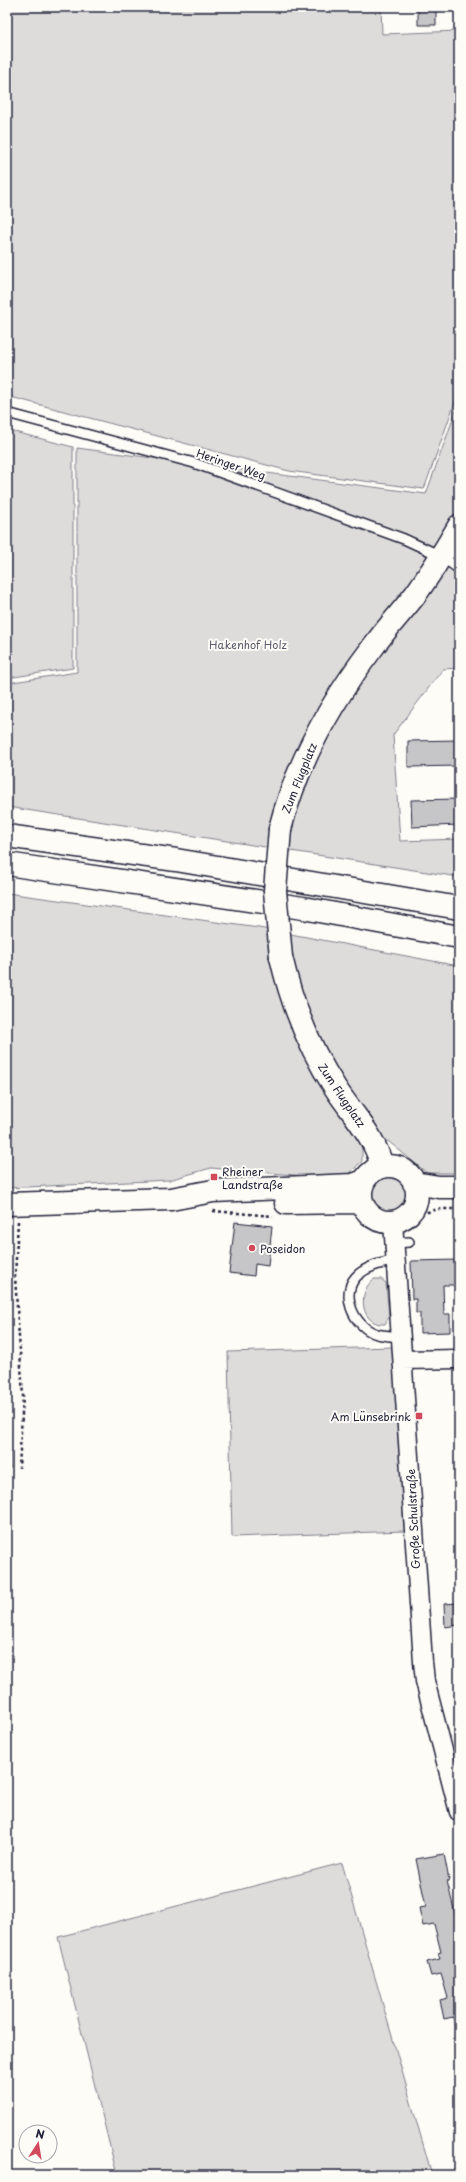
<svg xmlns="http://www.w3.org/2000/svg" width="466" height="2182" viewBox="0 0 466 2182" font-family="'Playpen Sans',sans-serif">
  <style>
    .green { fill: #dddcdb; stroke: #807f8b }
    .building { fill: #c6c6c8; stroke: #22223b }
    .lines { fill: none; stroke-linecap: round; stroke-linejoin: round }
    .lane-casing { stroke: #22223b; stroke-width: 12 }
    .street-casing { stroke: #22223b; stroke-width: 21 }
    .secondary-casing { stroke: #22223b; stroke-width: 25 }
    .highway-casing { stroke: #22223b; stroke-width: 25 }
    .path { stroke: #22223b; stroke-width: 2.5; stroke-dasharray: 3 3; stroke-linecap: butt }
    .lane { stroke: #fdfcf7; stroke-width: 9 }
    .street { stroke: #fdfcf7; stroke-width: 18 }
    .secondary { stroke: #fdfcf7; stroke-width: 22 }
    .highway { stroke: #fdfcf7; stroke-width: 22 }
    .secondary-bridge-casing { stroke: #22223b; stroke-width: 25; stroke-linecap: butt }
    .secondary-bridge { stroke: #fdfcf7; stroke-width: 22 }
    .poi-dot { fill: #d1495b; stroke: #fdfcf7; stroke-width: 1.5 }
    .labels { text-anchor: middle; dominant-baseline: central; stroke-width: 4; stroke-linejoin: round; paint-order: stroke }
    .street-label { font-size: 11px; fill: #22223b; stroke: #fdfcf7 }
    .park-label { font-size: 11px; fill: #5a5a6b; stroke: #fdfcf7 }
    .poi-label { font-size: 11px; fill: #22223b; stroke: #fdfcf7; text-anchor: start }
  </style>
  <rect width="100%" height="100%" fill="#fdfcf7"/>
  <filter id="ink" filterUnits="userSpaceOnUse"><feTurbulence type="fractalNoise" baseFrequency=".025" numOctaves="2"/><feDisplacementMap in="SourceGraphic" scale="8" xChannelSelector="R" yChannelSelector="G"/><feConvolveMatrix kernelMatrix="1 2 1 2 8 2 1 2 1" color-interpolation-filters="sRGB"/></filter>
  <g filter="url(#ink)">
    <path class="green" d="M7 7H381L382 34 459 31V391L424 489 289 471 7 396Z
      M459 402V668L443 669 393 735 400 841 459 839V877L7 807V683L77 672V448L426 494Z
      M7 430 73 447V668L7 678Z
      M7 893 259 928 459 966V1173H427L388 1141 362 1147V1161L349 1174 306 1176 211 1168 169 1180 7 1188Z
      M370 1194a18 18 0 1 1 36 0a18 18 0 1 1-36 0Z
      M374 1279H381L386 1283 389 1317 385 1324C360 1326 357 1291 374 1279Z
      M7 1339 11 1468H7Z
      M392 1347 405 1531 232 1537 228 1352Z
      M342 1863 432 2175H117L58 1937Z"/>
    <path class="building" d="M418 7H436V25H418Z
      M459 740V766L408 767V741Z
      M459 799V825L412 827 411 800Z
      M235 1222 272 1226 268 1266 255 1264 254 1276 229 1273Z
      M459 1260V1285H443L444 1314H450V1332L420 1333V1313H416V1299H412L411 1261Z
      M459 1603V1625L445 1627 444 1604Z
      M444 1854 449 1880 447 1881 459 1930V2025L455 2026 453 2017 444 2019 440 2000 448 1998 441 1974 431 1976 427 1962 440 1959 438 1953 441 1952 434 1924 423 1926 419 1908 426 1907 416 1859Z"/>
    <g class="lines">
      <defs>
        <path id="lane" d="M7 413 194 463 404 539 441 556 459 569
          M395 1243 409 1242
          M396 1260C383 1263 370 1265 359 1274 338 1291 353 1327 377 1334 384 1336 394 1336 402 1337"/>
        <path id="street" d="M393 1222 423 1662 425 1681 459 1812
          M403 1360 459 1359"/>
        <path id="secondary" d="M280 829C297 762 331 702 373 647 386 629 401 613 415 595 431 573 445 550 459 526
          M281 957C292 1005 309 1048 336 1089 353 1115 375 1136 382 1167
          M361 1194a28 28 0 1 1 56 0a28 28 0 1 1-56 0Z
          M414 1183 439 1187H459
          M286 1203 354 1202 363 1204
          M7 1204 171 1199 213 1191 353 1185 364 1181"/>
        <path id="highway" d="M7 836 176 860 459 908
          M7 864 303 908 459 937"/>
      </defs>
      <use href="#lane" class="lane-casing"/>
      <use href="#street" class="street-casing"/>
      <use href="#secondary" class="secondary-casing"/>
      <use href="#highway" class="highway-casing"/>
      <path class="path" d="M399 1159 410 1165
        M213 1211 273 1216
        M421 1214 438 1209H459
        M18 1221 15 1277 23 1396 19 1468
        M364 1222 372 1228H379
        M409 1226 421 1214 424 1202"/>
      <use href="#lane" class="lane"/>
      <use href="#street" class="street"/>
      <use href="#secondary" class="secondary"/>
      <use href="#highway" class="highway"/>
      <defs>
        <path id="secondary-bridge" d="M280 829 275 891 281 957"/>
      </defs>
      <use href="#secondary-bridge" class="secondary-bridge-casing"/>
      <use href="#secondary-bridge" class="secondary-bridge"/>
    </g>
  </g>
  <g class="poi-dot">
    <rect x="210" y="1173" width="8" height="8" rx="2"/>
    <circle cx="252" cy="1248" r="4"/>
    <rect x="415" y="1412" width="8" height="8" rx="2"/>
  </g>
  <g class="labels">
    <g class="street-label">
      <text transform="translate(231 464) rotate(19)">Heringer Weg</text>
      <text transform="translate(299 778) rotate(-68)">Zum Flugplatz</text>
      <text transform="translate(342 1095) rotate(56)">Zum Flugplatz</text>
      <text transform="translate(413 1519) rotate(-93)">Große Schulstraße</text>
    </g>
    <g class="park-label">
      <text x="248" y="644">Hakenhof Holz</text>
    </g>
    <g class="poi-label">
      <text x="222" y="1171">Rheiner<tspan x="222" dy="13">Landstraße</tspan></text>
      <text x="260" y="1248">Poseidon</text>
      <text x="411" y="1416" text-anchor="end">Am Lünsebrink</text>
    </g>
  </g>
  <rect width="466" height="2182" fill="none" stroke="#fdfcf7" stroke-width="24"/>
  <rect x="12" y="12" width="442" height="2158" fill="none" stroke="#22223b" stroke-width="1.5" filter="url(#ink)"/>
  <g transform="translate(38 2144) rotate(12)"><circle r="19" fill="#fdfcf7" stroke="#a5a5ac"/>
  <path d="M0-3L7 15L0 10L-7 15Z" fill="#d1495b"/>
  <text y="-6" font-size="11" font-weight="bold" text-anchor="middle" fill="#22223b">N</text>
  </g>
</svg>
